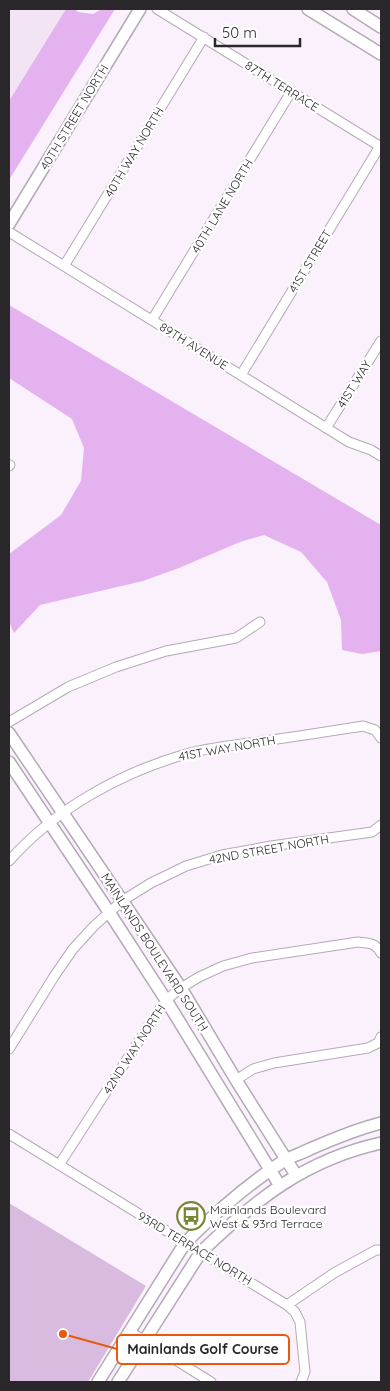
<svg xmlns="http://www.w3.org/2000/svg" width="390" height="1391" viewBox="0 0 390 1391" font-family="Quicksand,sans-serif">
  <style>
    .built { fill: #f2e4f5 }
    .green { fill: #d9bbe0 }
    .forest { fill: #e4b2ef }
    .lines { fill: none; stroke-linecap: round; stroke-linejoin: round }
    .minor-casing { stroke: #b3aab5; stroke-width: 11 }
    .tertiary-casing { stroke: #b3aab5; stroke-width: 14 }
    .minor { stroke: #fff; stroke-width: 9 }
    .tertiary { stroke: #fff; stroke-width: 11 }
    .labels { text-anchor: middle; dominant-baseline: central; stroke-width: 4.5; stroke-linejoin: round; paint-order: stroke }
    .street-label { font-size: 12px; fill: #2a272b; stroke: #fff }
    .poi-label { font-size: 12px; fill: #2a272b; stroke: #fff; text-anchor: start }
    .leader { fill: none; stroke: #e8590c; stroke-width: 2 }
    .callout-dot { fill: #e8590c; stroke: #fff; stroke-width: 2 }
    .callout { fill: #fff; stroke: #e8590c; stroke-width: 2 }
    .callout-label { font-size: 14px; text-anchor: middle; font-weight: bold; fill: #2a272b }
  </style>
  <rect width="100%" height="100%" fill="#faf1fc"/>
  <path class="built" d="M9 9H66L9 101Z"/>
  <path class="green" d="M9 1203 146 1286 88 1382H9Z"/>
  <path class="forest" d="M66 9H75L78 12 93 14 102 9H115L9 180V101Z
    M9 305 381 525V651L362 654 342 650 341 620 327 582 301 552 264 535 240 542 179 568 143 581 40 605 14 633 9 622V554L61 515 81 481 84 448 72 419 9 378Z"/>
  <g class="lines">
    <defs>
      <path id="minor" d="M157 9 381 147
        M9 232 349 442 371 450 381 456
        M64 266 204 37
        M152 320 291 92
        M241 375 380 146
        M326 428 381 341
        M9 466 10 465
        M9 722 68 687 116 667 166 651 236 638 260 622
        M9 861C55 809 120 773 186 754 206 748 229 746 250 743 288 738 325 732 363 726L375 730 381 738
        M9 1049 55 975 73 949 94 926 122 901 151 883 186 866 222 855 271 846 372 832 381 825
        M236 1080 253 1069 274 1063 368 1048 378 1043 381 1037
        M9 1134 287 1305 295 1312 300 1322 305 1372 301 1382
        M59 1165 155 1016 166 1000 181 988 199 977 223 966 252 958 358 942C369 943 376 943 381 953
        M287 1305 334 1273 376 1250H381
        M129 1331 211 1382"/>
      <path id="tertiary" d="M308 9 381 54
        M353 9 381 27
        M9 224 140 9
        M9 733 181 988 236 1080 296 1175
        M9 762 109 912 166 1000 280 1186
        M98 1382 185 1243C216 1212 249 1183 285 1160 293 1156 302 1153 310 1149 333 1139 357 1129 381 1123
        M118 1382 201 1252C256 1199 305 1160 381 1143"/>
    </defs>
    <use href="#minor" class="minor-casing"/>
    <use href="#tertiary" class="tertiary-casing"/>
    <use href="#minor" class="minor"/>
    <use href="#tertiary" class="tertiary"/>
  </g>
  <defs>
    <symbol id="bus-ring" viewBox="-11 -11 22 22"><circle r="9.5" fill="#fff" stroke="#768635" stroke-width="1.5"/><path d="M-5-6H5V4H4V6H2V4H-2V6H-4V4H-5ZM-3.5-4V0h7V-4ZM-3.5 1.2v1.5H-2V1.2ZM2 1.2v1.5H3.5V1.2Z" fill="#768635"/></symbol>
  </defs>
  <g fill-rule="evenodd">
    <use href="#bus-ring" x="175" y="1200" width="32" height="32"/>
  </g>
  <g class="labels">
    <g class="street-label">
      <text transform="translate(282 86) rotate(32)">87TH TERRACE</text>
      <text transform="translate(74 117) rotate(-59)">40TH STREET NORTH</text>
      <text transform="translate(134 152) rotate(-59)">40TH WAY NORTH</text>
      <text transform="translate(222 206) rotate(-59)">40TH LANE NORTH</text>
      <text transform="translate(310 261) rotate(-59)">41ST STREET</text>
      <text transform="translate(194 346) rotate(32)">89TH AVENUE</text>
      <text transform="translate(354 384) rotate(-58)">41ST WAY</text>
      <text transform="translate(227 748) rotate(-10)">41ST WAY NORTH</text>
      <text transform="translate(269 849) rotate(-10)">42ND STREET NORTH</text>
      <text transform="translate(155 952) rotate(57)">MAINLANDS BOULEVARD SOUTH</text>
      <text transform="translate(134 1049) rotate(-57)">42ND WAY NORTH</text>
      <text transform="translate(195 1248) rotate(31)">93RD TERRACE NORTH</text>
    </g>
    <g class="poi-label">
      <text x="210" y="1209">Mainlands Boulevard<tspan x="210" dy="14">West &amp; 93rd Terrace</tspan></text>
    </g>
  </g>
  <path class="leader" d="M63 1334L117 1349"/>
  <circle class="callout-dot" cx="63" cy="1334" r="5"/>
  <rect class="callout" x="117" y="1335" width="172" height="29" rx="5"/>
  <g class="callout-label">
    <text x="203" y="1354">Mainlands Golf Course</text>
  </g>
  <rect width="390" height="1391" fill="none" stroke="#2a272b" stroke-width="20"/>
  <path d="M215 38v8h85v-8" fill="none" stroke="#2a272b" stroke-width="2.5"/>
  <text x="222" y="38" font-size="15" fill="#2a272b" stroke="#ffffff" stroke-width="4" paint-order="stroke">50 m</text>
</svg>
